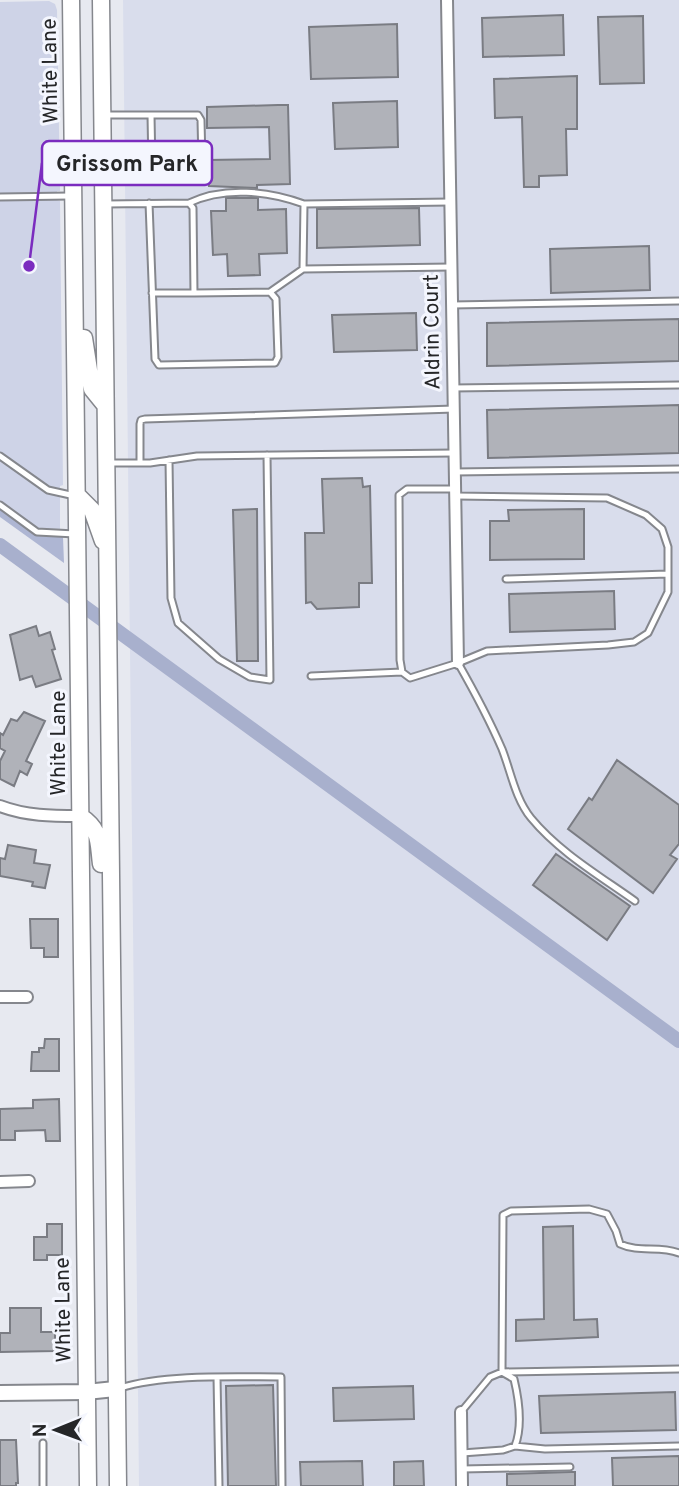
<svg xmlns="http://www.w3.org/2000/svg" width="679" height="1486" viewBox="0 0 679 1486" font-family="Overpass,sans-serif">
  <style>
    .built { fill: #d9ddec }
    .green { fill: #ced3e7 }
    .forest { fill: #aeb6d3 }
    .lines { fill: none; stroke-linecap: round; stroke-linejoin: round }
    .canal { stroke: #a8b0cd; stroke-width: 14 }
    .building { fill: #b0b2b9; stroke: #7a7c83; stroke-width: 2 }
    .service-casing { stroke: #85878d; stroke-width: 9 }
    .minor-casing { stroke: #85878d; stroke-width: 14 }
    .tertiary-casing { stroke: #85878d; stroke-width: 18 }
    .secondary-casing { stroke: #85878d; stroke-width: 19 }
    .service { stroke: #fff; stroke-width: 5 }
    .minor { stroke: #fff; stroke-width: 10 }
    .tertiary { stroke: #fff; stroke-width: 14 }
    .secondary { stroke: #fff; stroke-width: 16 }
    .labels { text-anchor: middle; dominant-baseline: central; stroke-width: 6; stroke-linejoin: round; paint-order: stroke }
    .street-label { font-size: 21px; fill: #252628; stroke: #f4f6fe }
    .leader { fill: none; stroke: #7b2cbf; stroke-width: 2.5 }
    .callout-dot { fill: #7b2cbf; stroke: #f4f6fe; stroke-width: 2.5 }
    .callout { fill: #f4f6fe; stroke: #7b2cbf; stroke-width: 2.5 }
    .callout-label { font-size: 23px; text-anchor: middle; font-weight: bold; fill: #252628 }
  </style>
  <rect width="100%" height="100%" fill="#e7e9f0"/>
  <path class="built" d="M123 0H679V1486H139Z"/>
  <path class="green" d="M49 1 55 4 57 10 60 191H57V200L60 201 63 485 60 486V558L0 514V2Z"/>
  <path class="forest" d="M0 509 37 536 63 537 64 563 0 517Z"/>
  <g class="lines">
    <path class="canal" d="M0 545 679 1041"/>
  </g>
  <path class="building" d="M563 15 564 55 483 57 482 18Z
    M643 16 644 83 600 84 598 17Z
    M397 24 398 77 311 79 309 27Z
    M577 76V129H566L567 175 539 176V187H524L522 117 495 118 494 79Z
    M397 101 398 147 335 149 333 103Z
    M278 105H288L290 184 257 185V188L209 186 208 160 270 159 269 127 207 128V107Z
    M226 198H258V210L286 209 287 253 259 254 260 275 228 276 227 254 213 255 211 211H226Z
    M419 208 420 245 317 248V209Z
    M649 246 650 290 551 293 550 249Z
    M416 313 417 350 334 352 332 315Z
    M679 319V361L487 366V323Z
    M679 405V453L488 458 487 410Z
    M362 478 363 487 370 486 372 583H359V607L317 609 311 602 306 603 305 533H324L322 479Z
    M257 509 258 661H237L233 510Z
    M584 509V559L490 560V521H509L508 510Z
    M614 591 615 629 510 632 509 594Z
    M36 626 39 636 50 632 55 649 52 650 61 679 36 687 32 676 20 680 10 635Z
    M24 712 45 721 26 761 32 764 27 775 20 771 14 786 0 779V761L5 751 0 748V733L3 735 11 719 17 721Z
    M617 760 679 805V844L670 855 677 859 653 893 568 829 589 798 592 800Z
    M8 845 36 850 34 863 50 865 45 888 32 886 33 882 0 876V858L5 859Z
    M556 854 630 906 607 940 533 885Z
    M30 919H58V957H44V948H31Z
    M45 1039H59V1071H31L32 1052H39V1048H44Z
    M59 1099 60 1141H46L45 1130 15 1131V1140H0V1109L33 1108V1100Z
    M47 1224H62V1255H47V1260H34V1237H47Z
    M573 1226 574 1320 597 1319 598 1337 516 1341V1320L544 1319 543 1227Z
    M10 1308H41V1332H55V1351L0 1352V1333H10Z
    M273 1385 276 1486H228L226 1386Z
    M413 1386 414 1419 334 1421 333 1388Z
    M675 1392 676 1430 541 1433 539 1396Z
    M0 1440H16L18 1483H16V1486H0Z
    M679 1456V1486H613L612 1458Z
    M362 1461 363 1486H301L300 1462Z
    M423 1461 424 1486H394V1462Z
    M571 1472H575V1486H507V1474Z"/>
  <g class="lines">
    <defs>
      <path id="service" d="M104 115H198L201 120 202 163 199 169 106 168
        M151 115 152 169
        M0 197 70 196
        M189 203C224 186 269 191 304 204L303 269 270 292
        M106 204 189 203 193 208 194 293 270 292 276 299 278 357 275 363 159 365 155 359 149 203
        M304 204 450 202
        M303 269 451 267
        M152 293H194
        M452 305 679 301
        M453 388 679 385
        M0 456 48 490 75 496
        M169 460 171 598 178 623 219 659 250 677 270 680 267 455
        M109 463H150L197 456 454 453
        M140 463V424L141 420 145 419 454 409
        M455 472 679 469
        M455 489H407L399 495 400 660 402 672 410 678 458 663 487 651 608 645 634 642 648 633 668 592V547L662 529 646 515 607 498 456 496
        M0 505 37 532 75 534
        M506 579 668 574
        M458 663C474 691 489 719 502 749 511 772 515 798 531 818 559 852 600 876 635 901
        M311 676 402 672
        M679 1253C660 1245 639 1253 620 1244L616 1231 607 1214 589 1209 511 1211 503 1215 502 1372 679 1369
        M217 1377 219 1486
        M120 1388C165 1374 233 1377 281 1377L282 1486
        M461 1412 490 1377 502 1372 514 1379C519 1400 523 1425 515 1446L503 1450 462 1453
        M43 1443V1486
        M515 1446 545 1449 679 1446
        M462 1469 570 1467"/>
      <path id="minor" d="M447 0 458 663
        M0 806C26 816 52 816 80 816
        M0 997H27
        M0 1182 29 1181
        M461 1412 462 1486"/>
      <path id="tertiary" d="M0 1393 86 1392 115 1389"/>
      <path id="secondary" d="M71 0 88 1486
        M101 0 118 1486
        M84 338 92 389 105 405
        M78 496 92 510 103 541
        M80 816C101 830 98 841 101 864"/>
    </defs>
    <use href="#service" class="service-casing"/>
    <use href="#minor" class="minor-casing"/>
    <use href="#tertiary" class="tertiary-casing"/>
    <use href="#secondary" class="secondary-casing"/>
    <use href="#service" class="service"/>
    <use href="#minor" class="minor"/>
    <use href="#tertiary" class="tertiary"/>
    <use href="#secondary" class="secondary"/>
  </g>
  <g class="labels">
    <g class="street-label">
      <text transform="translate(51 71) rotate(-91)">White Lane</text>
      <text transform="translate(433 332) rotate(-91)">Aldrin Court</text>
      <text transform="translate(59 743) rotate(-90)">White Lane</text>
      <text transform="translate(64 1310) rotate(-91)">White Lane</text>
    </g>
  </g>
  <path class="leader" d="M29 266L42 163"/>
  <circle class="callout-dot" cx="29" cy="266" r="7"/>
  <rect class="callout" x="42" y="141" width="170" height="44" rx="7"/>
  <g class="callout-label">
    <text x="127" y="171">Grissom Park</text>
  </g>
  <g transform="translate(56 1430) rotate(269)" stroke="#f4f6fe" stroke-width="5" paint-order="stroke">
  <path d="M0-5L12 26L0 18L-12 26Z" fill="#252628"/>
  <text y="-10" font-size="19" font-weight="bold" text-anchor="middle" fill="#252628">N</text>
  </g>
</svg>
